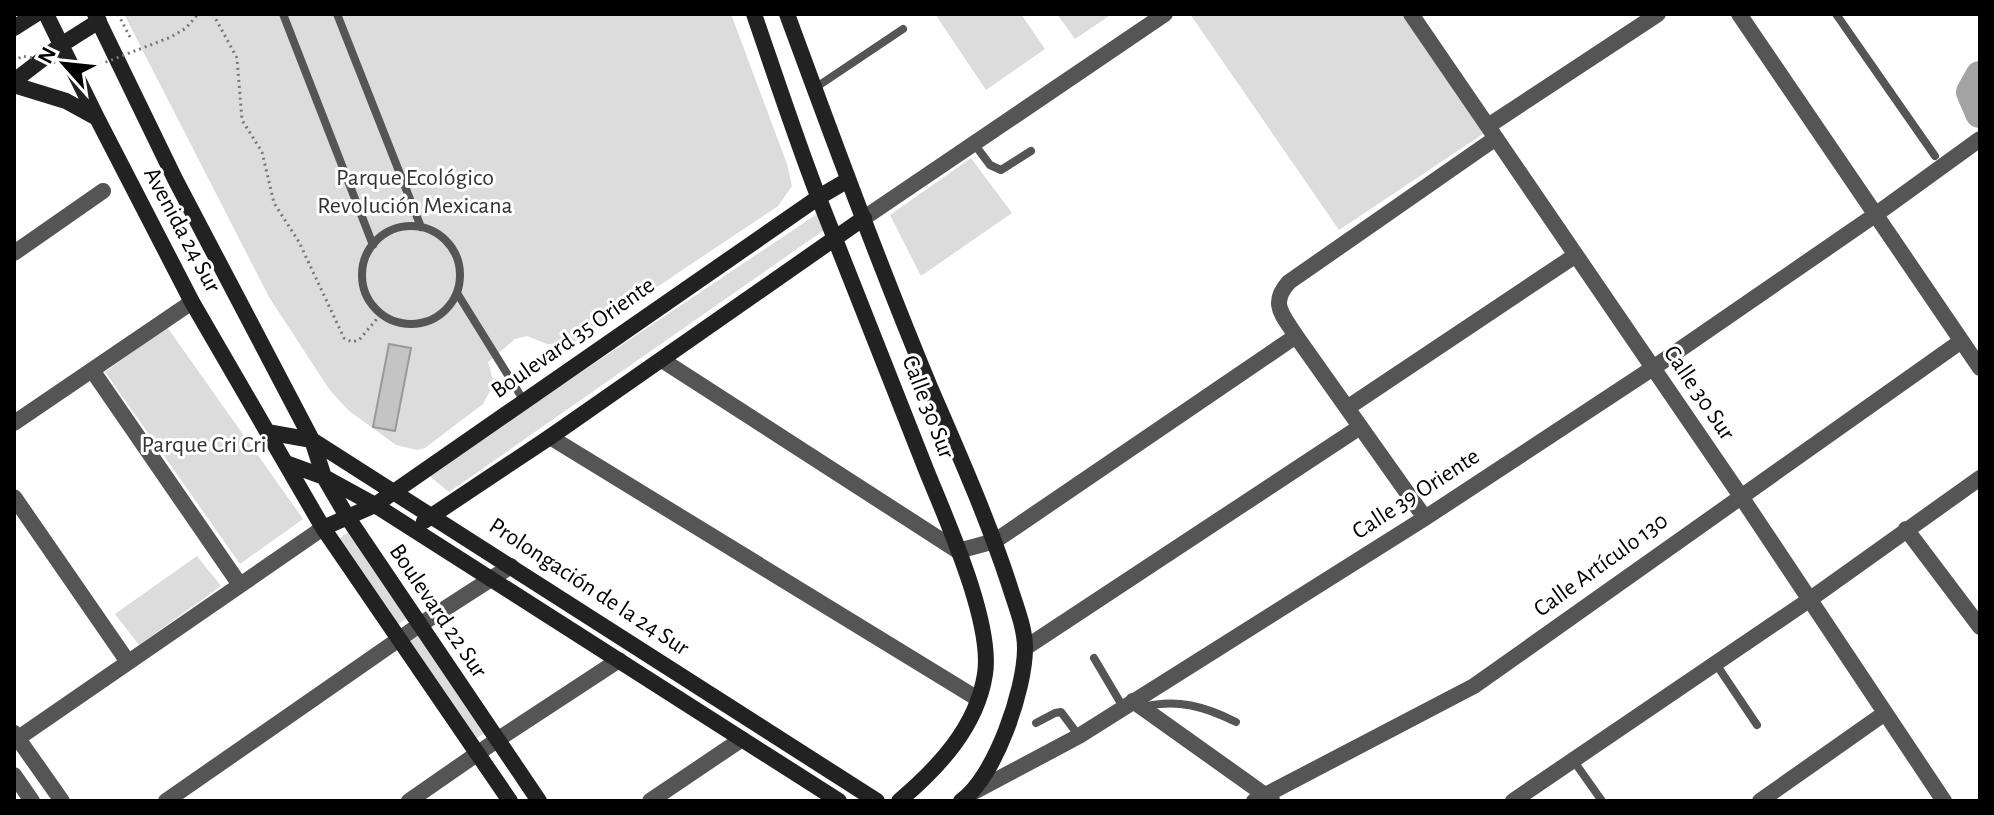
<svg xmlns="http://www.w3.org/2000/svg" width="1994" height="815" viewBox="0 0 1994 815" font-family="'Alegreya Sans',sans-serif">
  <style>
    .green { fill: #dcdcdc }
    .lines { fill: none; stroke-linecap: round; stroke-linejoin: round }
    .river { stroke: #a3a3a3; stroke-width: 30 }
    .building { fill: #c4c4c4; stroke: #999; stroke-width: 2 }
    .path { stroke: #777; stroke-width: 3; stroke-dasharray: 2 4; stroke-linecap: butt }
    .lane { stroke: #555; stroke-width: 8 }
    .street { stroke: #555; stroke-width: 16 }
    .secondary { stroke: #222; stroke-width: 16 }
    .path-bridge { stroke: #777; stroke-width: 3; stroke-dasharray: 2 4; stroke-linecap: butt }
    .labels { text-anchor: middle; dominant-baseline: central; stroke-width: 6; stroke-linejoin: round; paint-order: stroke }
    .park-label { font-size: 24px; fill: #333; stroke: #fff }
    .street-label { font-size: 24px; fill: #000; stroke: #fff }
  </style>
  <rect width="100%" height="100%" fill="#fff"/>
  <path class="green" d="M124 14H731L787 164 792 186 778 206 569 346 547 344 527 336 515 339 488 362 494 384 483 404 425 448 417 450 396 445 348 410 329 389 269 297Z
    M935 14H1021L1045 49 986 90Z
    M1057 14H1112L1075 39Z
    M1190 14H1402L1483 134 1339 230Z
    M971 158 1012 213 921 276 890 215Z
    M817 214 827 228 449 492 428 475Z
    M167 327 303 519 240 564 105 372Z
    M349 531 409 617 394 627 336 541Z
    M197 556 221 586 139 645 115 614Z
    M421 634 488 731 473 740 407 644Z"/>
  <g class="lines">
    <path class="river" d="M1980 76 1971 92 1980 113"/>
  </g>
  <path class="building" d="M389 344 411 348 395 431 373 427Z"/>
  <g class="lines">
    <path class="path" d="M118 14 130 37
      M213 14 237 58 242 120 262 152 274 203 299 242 344 338 352 342 359 340 381 314"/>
    <path class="lane" d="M283 14 373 245
      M337 14 421 227
      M1836 14 1935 156
      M815 88 903 29
      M975 145 990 165 1001 170 1031 151
      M362 275a49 49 0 1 1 98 0a49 49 0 1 1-98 0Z
      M457 293 524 401
      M1094 658 1123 707
      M1716 664 1757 725
      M1143 707C1177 698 1206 707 1236 722
      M1036 723 1055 713 1061 712 1079 736
      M1573 760 1602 801"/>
    <path class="street" d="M1411 14 1740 495 1944 801
      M1739 14 1980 368
      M1488 126 1658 14
      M864 218 1165 14
      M14 253 103 191
      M662 360 958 551 995 541 1296 336
      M92 370 240 585
      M1347 408 1576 255
      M14 423 192 302
      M550 437 978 699
      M14 497 128 662
      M1425 518 1296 336C1283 315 1269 304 1289 282L1496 138
      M1906 529 1980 627
      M1025 648 1360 427
      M1133 701 1272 800
      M14 733 62 801
      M14 741 323 528
      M14 775 32 801
      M970 794 1079 736 1425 518 1653 368 1875 215 1980 139
      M166 801 418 626 511 566
      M409 801 497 740 619 660
      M650 801 742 739
      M1254 801 1474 686 1960 342
      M1513 801 1809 600 1980 478
      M1760 801 1885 713"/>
    <path class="secondary" d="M46 14 97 118 192 302 323 528 510 801
      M95 14 175 179 312 440 324 477 348 518 539 801
      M754 14C775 75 795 136 818 196 854 288 891 380 927 472 947 521 993 623 985 674 977 727 938 768 899 801
      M787 14C833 139 879 264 930 387 958 452 987 517 1009 584 1015 604 1025 627 1025 648 1025 690 995 777 961 801
      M14 28 36 14
      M14 81 61 45 99 21
      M14 85 66 101 97 118
      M267 432 312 440 877 801
      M286 463 324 477 375 505 839 801
      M424 521 550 437 864 218
      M323 528 375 505 819 197 848 180"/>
    <path class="path-bridge" d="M14 62 22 56 88 69 171 37 186 28 198 14"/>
  </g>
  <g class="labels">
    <g class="park-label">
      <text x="415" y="178">Parque Ecológico<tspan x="415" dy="28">Revolución Mexicana</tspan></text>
      <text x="204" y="445">Parque Cri Cri</text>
    </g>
    <g class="street-label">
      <text transform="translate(182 230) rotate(62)">Avenida 24 Sur</text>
      <text transform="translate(573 338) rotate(-35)">Boulevard 35 Oriente</text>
      <text transform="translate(1699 393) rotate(56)">Calle 30 Sur</text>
      <text transform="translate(928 407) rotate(69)">Calle 30 Sur</text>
      <text transform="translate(1416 494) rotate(-33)">Calle 39 Oriente</text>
      <text transform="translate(1601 565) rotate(-36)">Calle Artículo 130</text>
      <text transform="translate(589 587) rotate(33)">Prolongación de la 24 Sur</text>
      <text transform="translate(438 611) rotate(56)">Boulevard 22 Sur</text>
    </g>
  </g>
  <rect width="1994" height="815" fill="none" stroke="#000000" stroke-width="32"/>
  <g transform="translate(64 64) rotate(297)" stroke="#ffffff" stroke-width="6" paint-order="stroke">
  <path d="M0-6L14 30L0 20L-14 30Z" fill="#000000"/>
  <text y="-12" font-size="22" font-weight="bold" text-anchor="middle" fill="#000000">N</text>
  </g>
</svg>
